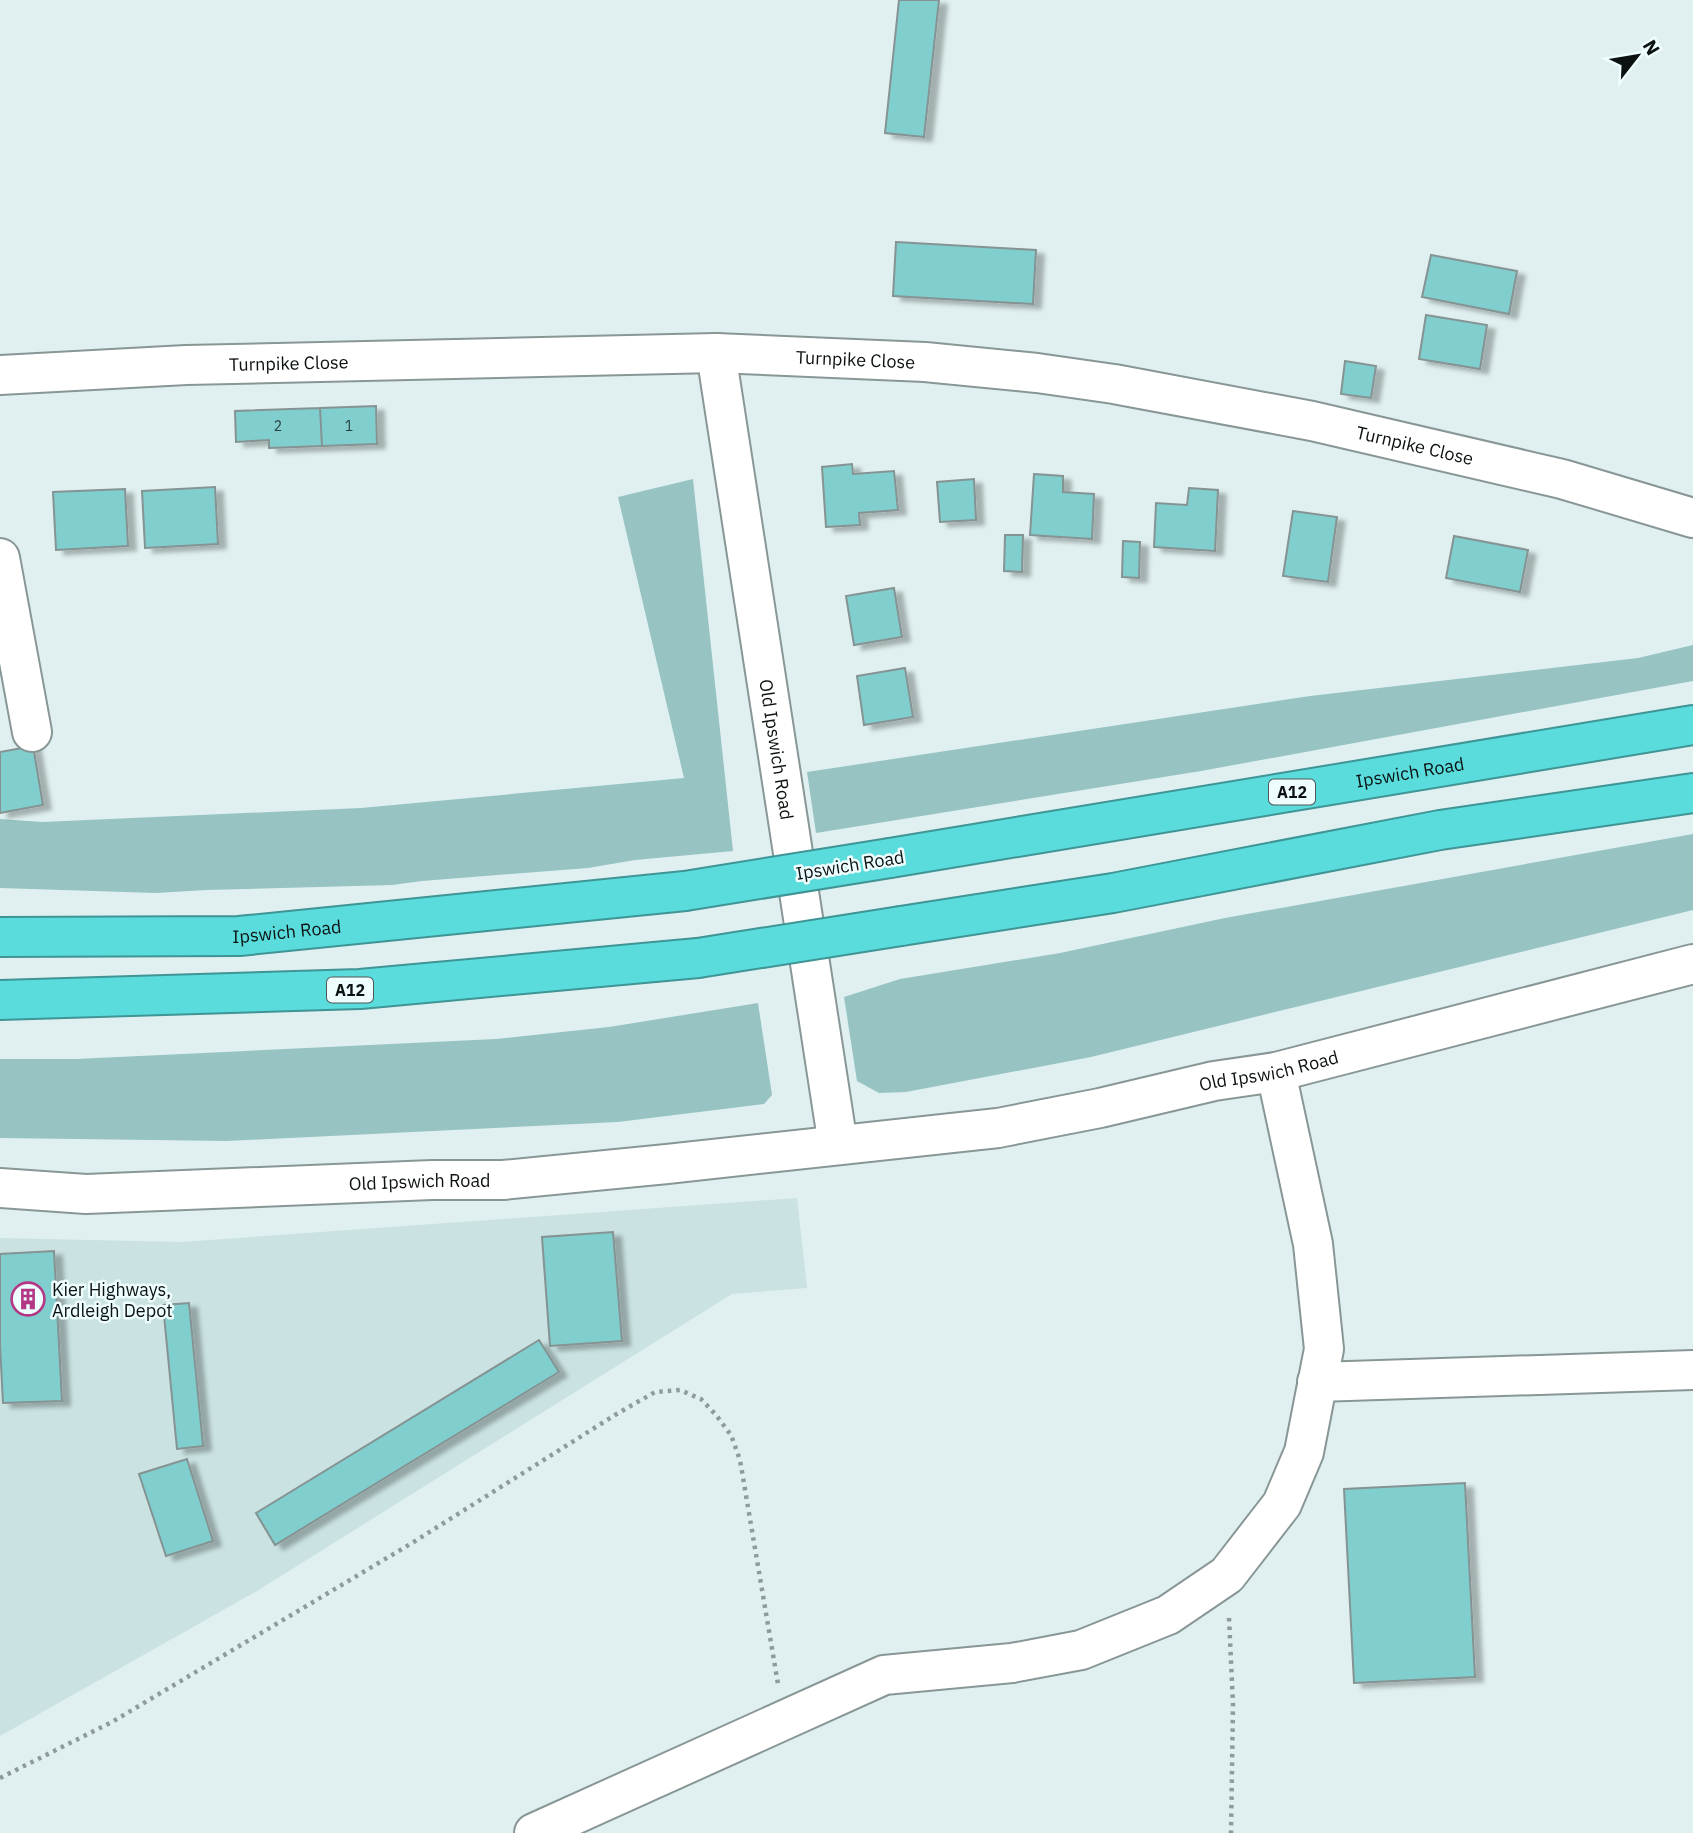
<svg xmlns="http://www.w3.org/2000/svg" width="1693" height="1833" viewBox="0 0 1693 1833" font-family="'IBM Plex Sans',sans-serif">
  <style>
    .built { fill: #cae2e2 }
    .green { fill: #97c3c3 }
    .building { fill: #81cece; stroke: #859393; stroke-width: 2; filter: url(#shadow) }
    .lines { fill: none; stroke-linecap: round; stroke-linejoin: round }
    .minor-casing { stroke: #889696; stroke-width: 42 }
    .highway-casing { stroke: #3f9495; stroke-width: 42 }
    .path { stroke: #8f9b9b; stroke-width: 4.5; stroke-dasharray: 3.5 5; stroke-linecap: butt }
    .minor { stroke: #fff; stroke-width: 38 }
    .highway { stroke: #5adbdc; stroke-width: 38 }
    .highway-bridge-casing { stroke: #3f9495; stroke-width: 42; stroke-linecap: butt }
    .highway-bridge { stroke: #5adbdc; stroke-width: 38 }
    .labels { text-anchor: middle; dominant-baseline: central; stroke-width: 5; stroke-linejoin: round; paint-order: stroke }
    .number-label { font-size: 14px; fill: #294040 }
    .shield { fill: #eefdfd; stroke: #505858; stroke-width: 2 }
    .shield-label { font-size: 16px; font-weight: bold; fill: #0c1111 }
    .street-label { font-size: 18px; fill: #0c1111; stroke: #eefdfd }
    .poi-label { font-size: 18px; fill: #0c1111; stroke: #eefdfd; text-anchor: start }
  </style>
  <defs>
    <filter id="shadow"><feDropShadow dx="8" dy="4.5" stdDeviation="2" flood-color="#0004"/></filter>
  </defs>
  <rect width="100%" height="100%" fill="#e0f0f0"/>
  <path class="built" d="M797 1198 807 1288 732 1294 257 1591 0 1736V1238L181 1242Z"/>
  <path class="green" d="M693 479 733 851 635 860 588 868 422 881 392 885 207 890 156 893 0 888V819L42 822 361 808 684 778 618 497Z
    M1693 645V681L1201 771 816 833 807 772 1310 696 1638 658Z
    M1693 834V910L1091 1057 906 1092 879 1093 857 1081 844 997 900 979 1060 953 1225 918Z
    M758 1003 772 1095 764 1104 618 1122 227 1141 0 1138V1059H76L496 1039 609 1027Z"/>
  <path class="building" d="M899 0H939L924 137 885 133Z
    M896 242 1036 250 1033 304 893 296Z
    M1431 255 1517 271 1509 314 1422 297Z
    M1426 315 1487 325 1480 369 1419 359Z
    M1345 361 1376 366 1371 398 1341 394Z
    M376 406 377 444 322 446 320 408Z
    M320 408 322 446 269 448V440L236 442 235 411Z
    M852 464 853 474 894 471 898 510 859 513 860 525 826 527 822 467Z
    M1034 474 1063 476V492L1094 494 1092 539 1030 535Z
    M974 479 976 520 940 522 937 482Z
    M215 487 218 544 145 548 142 491Z
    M1189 488 1218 490 1215 551 1154 547 1156 503 1187 505Z
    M125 489 128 546 56 550 53 492Z
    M1293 511 1337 517 1328 582 1283 576Z
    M1005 535H1023L1022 572 1004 571Z
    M1454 536 1528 550 1520 592 1446 578Z
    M1123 541 1140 542 1139 578 1122 577Z
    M894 588 902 637 854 645 846 596Z
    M905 668 913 717 864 725 857 676Z
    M33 746 43 805 0 813V752Z
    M613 1232 622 1341 550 1346 542 1237Z
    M54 1251 62 1401 3 1403 0 1345V1254Z
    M189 1303 203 1446 177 1449 163 1305Z
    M539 1340 559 1372 275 1545 256 1513Z
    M187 1459 213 1541 166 1556 139 1474Z
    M1465 1483 1475 1677 1354 1683 1344 1489Z"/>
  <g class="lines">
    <defs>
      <g id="minor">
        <path id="s1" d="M716 353 838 1145"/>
        <path id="s2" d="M0 375 186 365 716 353 925 362 1037 373 1114 384 1312 421 1562 479 1693 518"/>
        <path d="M0 558 32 732"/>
        <path id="s3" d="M0 1188 86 1194 432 1180H503L667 1164 998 1128 1100 1108 1214 1081 1276 1072 1693 964"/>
        <path d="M1317 1382 1693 1370"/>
        <path d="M534 1833 884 1675 1012 1663 1081 1650 1168 1615 1227 1575 1282 1504 1304 1452 1324 1349 1313 1244 1276 1072"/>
      </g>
      <g id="highway">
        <path id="s4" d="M890 858 1693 725"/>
        <path d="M901 926 1113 893 1440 830 1693 793"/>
        <path id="s5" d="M0 937 239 936 685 891"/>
        <path d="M0 1000 360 989 698 958"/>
      </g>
    </defs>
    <use href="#minor" class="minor-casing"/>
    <use href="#highway" class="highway-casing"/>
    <path class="path" d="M1229 1618 1233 1704 1231 1833
      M0 1778 112 1722 412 1543 615 1415 655 1392 680 1390 701 1399 716 1415 731 1435 740 1460 778 1684"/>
    <use href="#minor" class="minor"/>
    <use href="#highway" class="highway"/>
    <defs>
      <path id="highway-bridge" d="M685 891 890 858
        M698 958 901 926"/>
    </defs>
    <use href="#highway-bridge" class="highway-bridge-casing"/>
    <use href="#highway-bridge" class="highway-bridge"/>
  </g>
  <defs>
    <symbol id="building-ring" viewBox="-11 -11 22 22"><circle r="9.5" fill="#eefdfd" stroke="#b43786" stroke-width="1.5"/><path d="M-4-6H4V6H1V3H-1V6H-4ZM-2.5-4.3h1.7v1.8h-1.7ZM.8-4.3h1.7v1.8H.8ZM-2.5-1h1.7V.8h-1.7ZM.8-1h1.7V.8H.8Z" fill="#b43786"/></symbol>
  </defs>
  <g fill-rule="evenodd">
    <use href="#building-ring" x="9" y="1280" width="38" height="38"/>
  </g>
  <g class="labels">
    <g class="number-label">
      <text x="278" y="426">2</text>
      <text x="349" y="426">1</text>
    </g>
    <g class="shield">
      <rect x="1269" y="779.5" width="46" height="25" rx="5"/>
      <rect x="327" y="977.5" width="46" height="25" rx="5"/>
    </g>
    <g class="shield-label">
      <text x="1292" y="792">A12</text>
      <text x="350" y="990">A12</text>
    </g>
    <g class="street-label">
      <text stroke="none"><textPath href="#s2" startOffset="856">Turnpike Close</textPath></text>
      <text stroke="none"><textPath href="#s2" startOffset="289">Turnpike Close</textPath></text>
      <text stroke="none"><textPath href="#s2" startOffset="1423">Turnpike Close</textPath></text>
      <text stroke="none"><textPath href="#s1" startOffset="401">Old Ipswich Road</textPath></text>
      <text stroke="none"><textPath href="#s4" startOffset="527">Ipswich Road</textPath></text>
      <text transform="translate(850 865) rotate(-9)">Ipswich Road</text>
      <text stroke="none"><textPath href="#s5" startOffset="287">Ipswich Road</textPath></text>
      <text stroke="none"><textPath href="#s3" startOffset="1278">Old Ipswich Road</textPath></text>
      <text stroke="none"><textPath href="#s3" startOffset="420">Old Ipswich Road</textPath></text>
    </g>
    <g class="poi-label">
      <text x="52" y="1289">Kier Highways,<tspan x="52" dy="21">Ardleigh Depot</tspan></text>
    </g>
  </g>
  <g transform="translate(1637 56) rotate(59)" stroke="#eefdfd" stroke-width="5" paint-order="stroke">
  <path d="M0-5L12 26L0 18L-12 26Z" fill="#0c1111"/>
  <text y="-10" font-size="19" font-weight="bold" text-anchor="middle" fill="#0c1111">N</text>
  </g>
</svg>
